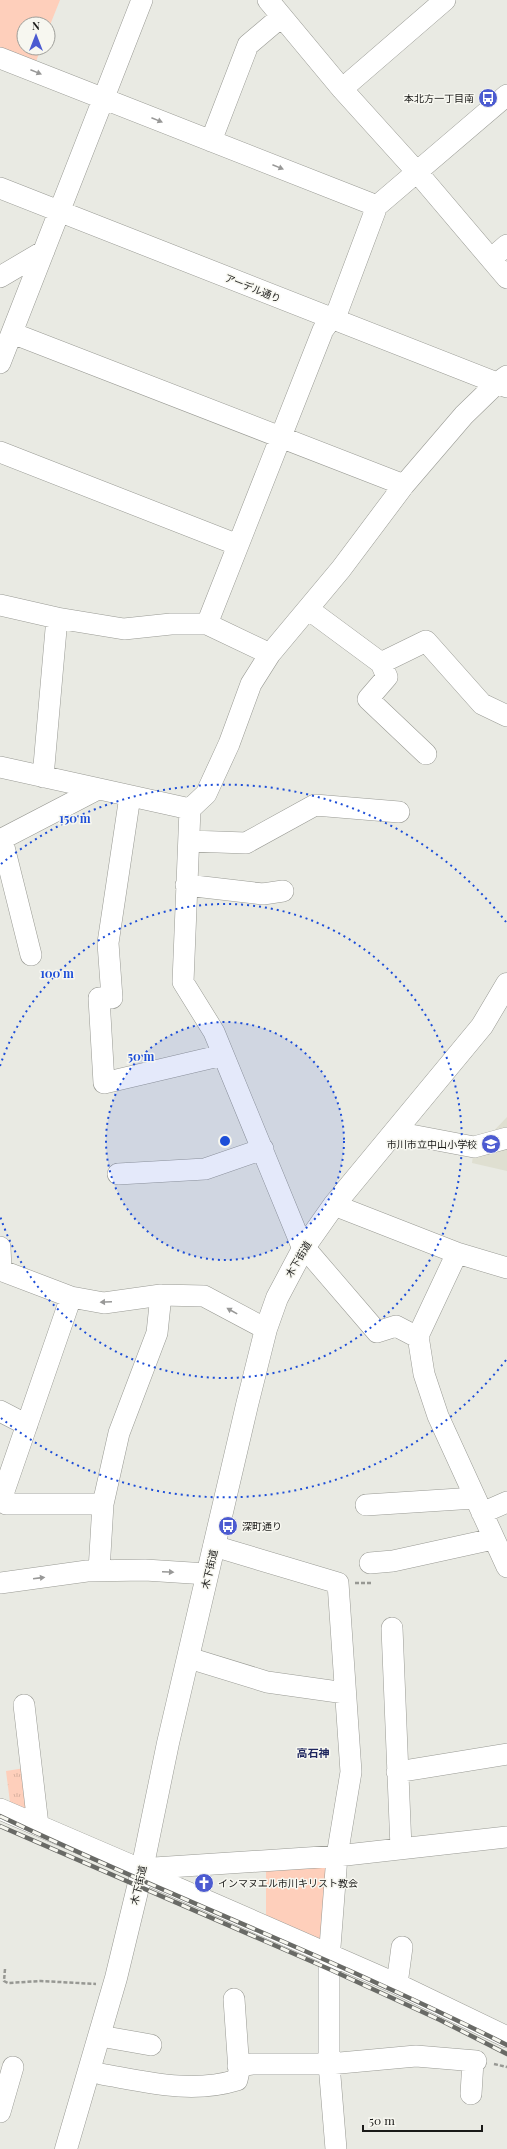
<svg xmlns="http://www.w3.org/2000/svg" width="507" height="2149" viewBox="0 0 507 2149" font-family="'Playfair Display','Noto Sans JP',serif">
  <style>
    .built { fill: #dfdfd1 }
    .grass { fill: url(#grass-tufts) }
    .park { fill: #fecfbb }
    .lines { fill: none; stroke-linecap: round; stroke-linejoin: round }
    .minor-casing { stroke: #999a94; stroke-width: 22 }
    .major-casing { stroke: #999a94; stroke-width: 23 }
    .path { stroke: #979893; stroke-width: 2.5; stroke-dasharray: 4 2; stroke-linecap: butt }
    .minor { stroke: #fff; stroke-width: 21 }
    .major { stroke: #fff; stroke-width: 22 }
    .rail-casing { stroke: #696a66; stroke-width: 4.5 }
    .rail { stroke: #f7f7f0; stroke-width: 3; stroke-dasharray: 9; stroke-linecap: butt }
    .oneway { fill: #989897 }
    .ring { fill: none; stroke: #1d4ed8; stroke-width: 2; stroke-dasharray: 2 4 }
    .labels { text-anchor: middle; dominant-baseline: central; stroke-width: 3; stroke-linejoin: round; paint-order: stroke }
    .poi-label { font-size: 10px; fill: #1a1a18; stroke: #f7f7f0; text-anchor: end }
    .street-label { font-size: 10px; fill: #1a1a18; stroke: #f7f7f0 }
    .neighbourhood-label { font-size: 11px; font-weight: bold; fill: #1e265e; stroke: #f7f7f0 }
    .centre { fill: #1d4ed8; stroke: #f7f7f0; stroke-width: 2 }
    .ring-label { font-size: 12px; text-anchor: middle; font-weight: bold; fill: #1d4ed8; stroke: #f7f7f0; stroke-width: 3; stroke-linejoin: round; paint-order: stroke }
  </style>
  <defs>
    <pattern id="grass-tufts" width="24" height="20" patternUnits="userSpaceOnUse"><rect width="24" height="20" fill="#fecfbb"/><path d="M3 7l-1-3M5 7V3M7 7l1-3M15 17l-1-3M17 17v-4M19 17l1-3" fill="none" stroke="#d9b1a0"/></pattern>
  </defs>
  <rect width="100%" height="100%" fill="#e9eae3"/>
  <path class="built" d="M507 1117V1171L472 1163 474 1147 489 1136Z"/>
  <path class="grass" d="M25 1768 32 1819 11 1810 6 1771Z"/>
  <path class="park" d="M0 0H60L48 30V24H24V48H41L34 67 0 53Z
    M266 1865 331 1866 323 1947 266 1924Z"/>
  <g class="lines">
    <defs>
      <path id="minor" d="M268 0 342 89 417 172 507 278
        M0 58 377 206
        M342 89 445 0
        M211 141 248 45 281 17
        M0 188 507 387
        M491 259 507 245
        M0 277 44 251
        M12 333 404 485
        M0 363 142 0
        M0 452 238 545
        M0 605 57 618 124 629 171 624H207L270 654
        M308 609 381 663 426 641 482 704 507 716
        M207 624 323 330 338 310 377 206 507 95
        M381 663 387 677 368 699 426 754
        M0 767 190 809
        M43 777 57 618
        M130 796 108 943 112 998H99L104 1083 223 1055
        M2 839 31 955
        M0 840 98 789
        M190 841 246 843 315 805 399 812
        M186 885 263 894 283 891
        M395 1132 474 1147 507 1138
        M118 1174 205 1169 263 1149
        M334 1205 457 1253 507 1268
        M0 1247 1 1270
        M304 1247 377 1332 396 1326 419 1338
        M303 1249 214 1032 183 982 190 809 206 794 229 744 251 684 270 654 341 569 404 485 464 415 496 384 507 376
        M457 1253 418 1336 424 1374 438 1416 507 1567
        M0 1270 71 1297 104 1303 161 1295 204 1296 266 1329
        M71 1297 3 1494 6 1504H103
        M0 1411 27 1425
        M366 1505 475 1498
        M482 1513 507 1502
        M214 1546 338 1583 351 1772 337 1856 329 1960V2064L336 2149
        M370 1563 393 1561 493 1539
        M99 1571 103 1504 119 1433 157 1333 161 1295
        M0 1583 87 1571 145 1570 207 1574
        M392 1628 401 1848
        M189 1658 267 1682 345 1693
        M24 1705 38 1825
        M397 1772 507 1754
        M0 1809 142 1870
        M142 1865 154 1868 337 1856 507 1837
        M141 1872 397 1984 507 2037
        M397 1984 402 1947
        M100 2036 151 2045
        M238 2066 252 2064H329L416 2056 476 2061
        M101 2074C147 2082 192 2094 237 2080L239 2071 234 1999
        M471 2094 473 2061
        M0 2112 13 2067"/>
      <path id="major" d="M66 2149 116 1978 140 1879 168 1743 247 1405 266 1329 277 1298 303 1249 334 1205 482 1026 507 984"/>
    </defs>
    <use href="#minor" class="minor-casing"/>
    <use href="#major" class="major-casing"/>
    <path class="path" d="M355 1583H371V1581
      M5 1969 4 1981 8 1983 41 1981 96 1984
      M494 2064 507 2067"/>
    <use href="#minor" class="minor"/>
    <use href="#major" class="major"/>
    <defs>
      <path id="rail" d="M0 1816C168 1896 341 1961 507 2045
        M0 1826 329 1969 440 2020 507 2054"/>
    </defs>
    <use href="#rail" class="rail-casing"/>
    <use href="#rail" class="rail"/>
  </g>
  <defs><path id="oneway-solid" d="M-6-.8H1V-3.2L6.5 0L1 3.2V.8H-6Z"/></defs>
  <g class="oneway">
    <use href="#oneway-solid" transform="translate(36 72) rotate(22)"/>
    <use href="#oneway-solid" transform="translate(157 120) rotate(22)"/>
    <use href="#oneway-solid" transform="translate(278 167) rotate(22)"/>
    <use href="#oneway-solid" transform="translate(106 1302) rotate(178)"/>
    <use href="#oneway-solid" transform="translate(232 1311) rotate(-151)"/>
    <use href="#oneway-solid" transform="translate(168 1572) rotate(3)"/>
    <use href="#oneway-solid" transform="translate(39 1578) rotate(-7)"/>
  </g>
  <circle cx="225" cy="1141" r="119" fill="#1d4ed8" fill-opacity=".12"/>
  <g class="ring">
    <circle cx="225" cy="1141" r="119"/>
    <path d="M0 1066A237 237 0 1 1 0 1216"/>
    <path d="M506 1360A356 356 0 0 1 1 1418M1 864A356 356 0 0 1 506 922"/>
  </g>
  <defs>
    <symbol id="bus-disc" viewBox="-11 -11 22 22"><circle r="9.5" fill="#4c5bd1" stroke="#f7f7f0"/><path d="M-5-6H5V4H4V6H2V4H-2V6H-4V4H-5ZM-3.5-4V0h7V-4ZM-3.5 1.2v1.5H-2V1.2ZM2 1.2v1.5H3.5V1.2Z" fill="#fff"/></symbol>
    <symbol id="school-disc" viewBox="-11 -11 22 22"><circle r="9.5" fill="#4c5bd1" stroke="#f7f7f0"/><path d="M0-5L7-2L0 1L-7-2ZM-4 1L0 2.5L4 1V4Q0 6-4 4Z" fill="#fff"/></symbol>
    <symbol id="church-disc" viewBox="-11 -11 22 22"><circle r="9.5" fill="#4c5bd1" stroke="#f7f7f0"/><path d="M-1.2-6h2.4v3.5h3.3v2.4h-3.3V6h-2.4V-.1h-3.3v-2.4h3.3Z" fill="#fff"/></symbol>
  </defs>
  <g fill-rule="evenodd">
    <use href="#bus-disc" x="477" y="87" width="22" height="22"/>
    <use href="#school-disc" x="480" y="1133" width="22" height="22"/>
    <use href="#bus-disc" x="217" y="1515" width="22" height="22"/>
    <use href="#church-disc" x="193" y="1872" width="22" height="22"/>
  </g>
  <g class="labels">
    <g class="poi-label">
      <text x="474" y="98">本北方一丁目南</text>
      <text x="477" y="1144">市川市立中山小学校</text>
      <text x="242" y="1526" text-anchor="start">深町通り</text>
      <text x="218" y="1883" text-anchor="start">インマヌエル市川キリスト教会</text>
    </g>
    <g class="street-label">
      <text transform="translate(253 288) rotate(22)">アーデル通り</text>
      <text transform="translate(298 1259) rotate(-59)">木下街道</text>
      <text transform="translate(209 1569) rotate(-77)">木下街道</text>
      <text transform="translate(138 1885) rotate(-77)">木下街道</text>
    </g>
    <g class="neighbourhood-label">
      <text x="313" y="1752">高石神</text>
    </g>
  </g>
  <circle cx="225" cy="1141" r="6" class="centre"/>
  <g class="ring-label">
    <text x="75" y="823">150 m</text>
    <text x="57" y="978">100 m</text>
    <text x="141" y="1061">50 m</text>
  </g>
  <g transform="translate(36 36)"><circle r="19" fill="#f7f7f0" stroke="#9f9f9a"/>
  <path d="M0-3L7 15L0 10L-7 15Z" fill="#4c5bd1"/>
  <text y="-6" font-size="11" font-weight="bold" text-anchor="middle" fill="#1a1a18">N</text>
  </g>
  <path d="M363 2125v6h119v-6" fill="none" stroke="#1a1a18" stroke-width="2"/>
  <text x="369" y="2125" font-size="12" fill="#1a1a18" stroke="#f7f7f0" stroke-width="3" paint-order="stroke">50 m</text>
</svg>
